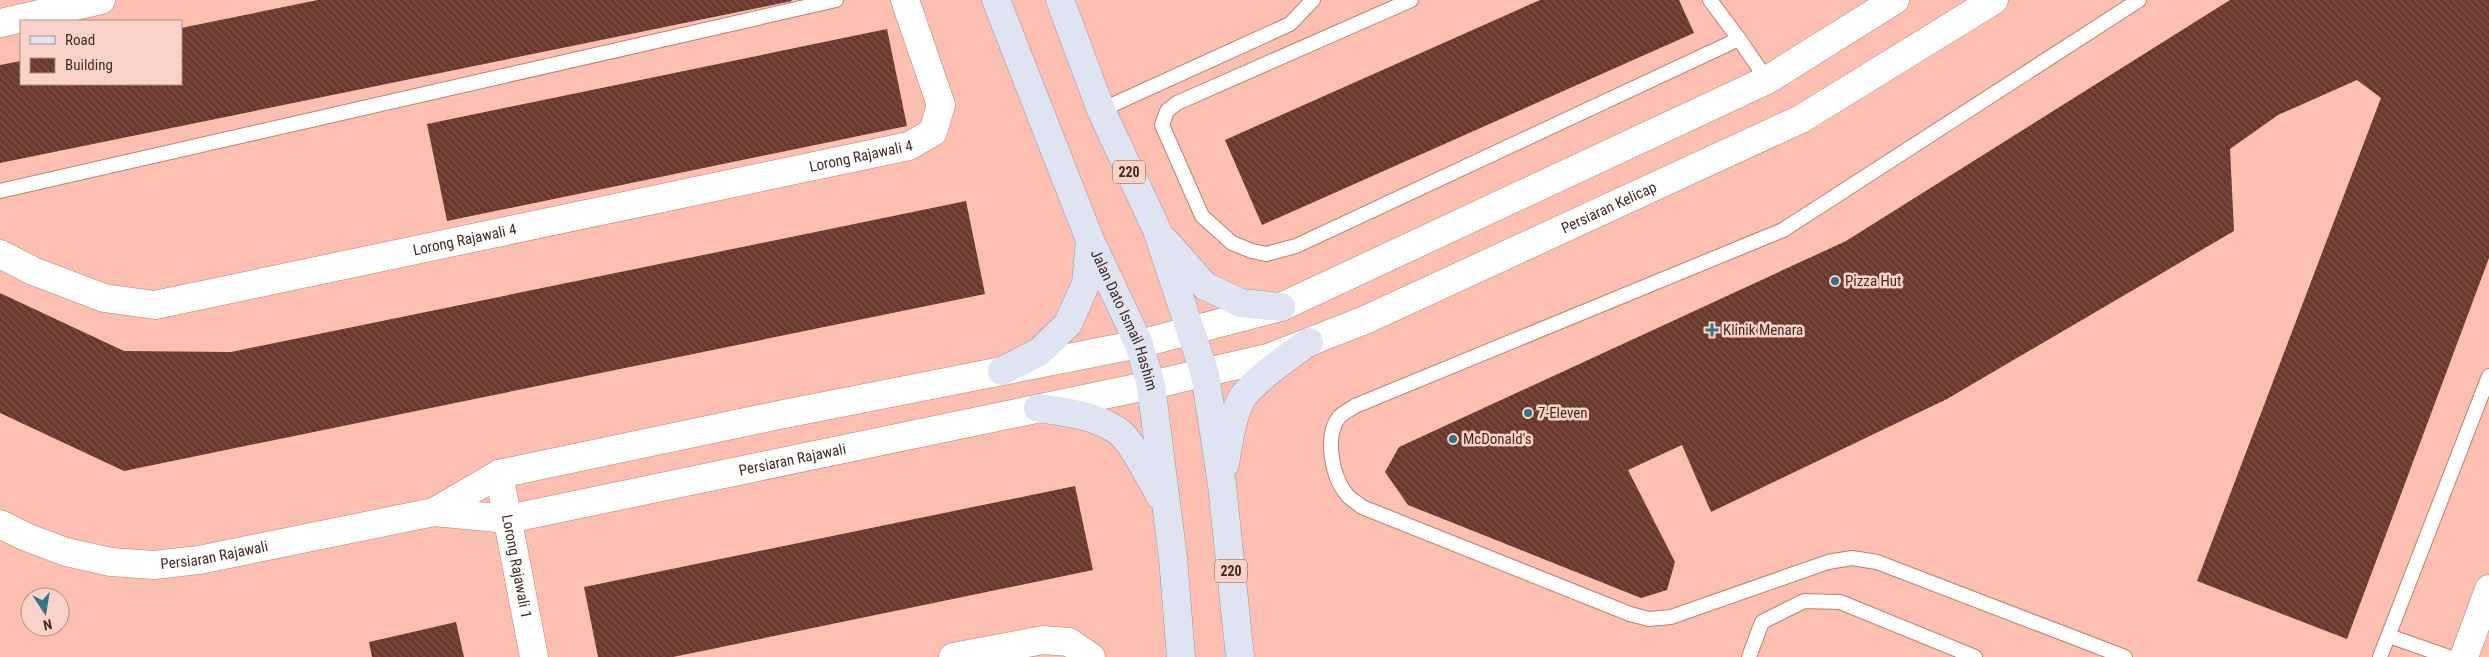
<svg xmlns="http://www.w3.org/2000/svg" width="2489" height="657" viewBox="0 0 2489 657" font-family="'Roboto Condensed',sans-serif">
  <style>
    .building { fill: url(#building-back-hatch) }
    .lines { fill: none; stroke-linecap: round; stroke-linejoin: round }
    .lane-casing { stroke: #b98072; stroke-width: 16 }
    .street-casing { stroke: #b98072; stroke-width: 29 }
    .primary-casing { stroke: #9b97a5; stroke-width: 29 }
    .lane { stroke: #fff; stroke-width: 14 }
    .street { stroke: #fff; stroke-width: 28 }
    .primary { stroke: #dfe3f2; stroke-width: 28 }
    .poi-dot { fill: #317685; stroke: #f9d3ca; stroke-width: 2 }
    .labels { text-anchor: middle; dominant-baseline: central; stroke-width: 5; stroke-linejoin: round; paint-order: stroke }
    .shield { fill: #f9d3ca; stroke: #7a5d57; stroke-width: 1 }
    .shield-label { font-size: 14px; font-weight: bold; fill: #432b26 }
    .street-label { font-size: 15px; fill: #432b26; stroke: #f9d3ca }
    .poi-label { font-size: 15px; fill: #432b26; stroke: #f9d3ca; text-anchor: start }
  </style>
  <defs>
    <pattern id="building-back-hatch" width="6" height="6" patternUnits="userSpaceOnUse" patternTransform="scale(1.25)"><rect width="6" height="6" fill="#6a382c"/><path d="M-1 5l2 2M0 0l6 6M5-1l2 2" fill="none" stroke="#7d5349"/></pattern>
  </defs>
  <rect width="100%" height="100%" fill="#fdbfb1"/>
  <path class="building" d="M318 0H791L792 1 0 163V65L21 61V84H181V28Z
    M1540 0H1679L1694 33 1262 225 1225 140Z
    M2230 0H2489V258L2347 639 2197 581 2381 98 2357 80 2278 115 2230 149 2234 231 1947 399 1711 512 1682 445 1628 470 1675 562 1667 590 1641 598 1408 505 1385 472 1399 447 1846 241Z
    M887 29 907 126 447 221 427 124Z
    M966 201 985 294 124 471 0 413V293L124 351 231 352Z
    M1075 486 1093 570 673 657H598L584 587Z
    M456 622 464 657H372L369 642Z"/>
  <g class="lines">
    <defs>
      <path id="lane" d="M1411 0 1177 103 1167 111 1162 125 1202 216 1232 243 1252 251 1266 254 1296 246 1739 39 1767 80
        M1710 0 1739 39
        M1101 110 1290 24 1313 0
        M0 191 836 0
        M2389 636 2449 657
        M1749 657 1762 622 1804 601 1840 602 1975 657
        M2125 657 1877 562 1852 558 1828 562 1671 617 1649 619 1630 614 1362 507C1358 503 1351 500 1347 495 1332 477 1324 437 1339 417 1343 413 1350 409 1355 406L1783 230 2139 0
        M2380 657 2489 376"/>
      <g id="street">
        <path d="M0 23 101 0"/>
        <path id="s1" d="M0 254 33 271 104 298 155 305 909 146 933 132 941 105 905 0"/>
        <path id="s2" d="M499 474 534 657"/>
        <path d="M434 512 499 474 779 415 1139 344 1281 307 1767 80 1895 0"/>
        <path id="s3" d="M0 524 26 537 66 552 111 562 154 565 199 560 434 512 508 519 1151 385 1268 358 1365 320 1801 119 1994 0"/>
        <path d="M953 657 1043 640 1069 642 1091 657"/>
        <path d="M2464 657 2489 589"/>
      </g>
      <g id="primary">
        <path id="s4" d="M996 0 1090 240 1139 344 1151 385 1173 558 1181 657"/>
        <path d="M1060 0 1101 110 1157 230 1205 374 1222 485 1240 657"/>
        <path d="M1165 241 1205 286 1241 303 1281 307"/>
        <path d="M1002 371 1039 352 1068 324 1086 283 1090 241"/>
        <path d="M1038 408C1065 412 1095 415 1118 431 1131 440 1152 481 1160 496"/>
        <path d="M1225 464C1228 445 1232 416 1241 400 1251 382 1292 354 1309 342"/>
      </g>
    </defs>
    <use href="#lane" class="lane-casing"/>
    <use href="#street" class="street-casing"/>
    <use href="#primary" class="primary-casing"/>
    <use href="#lane" class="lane"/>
    <use href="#street" class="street"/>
    <use href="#primary" class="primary"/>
  </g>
  <g class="poi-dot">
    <circle cx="1835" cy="281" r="5"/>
    <path d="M1709.5 322.5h5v5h5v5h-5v5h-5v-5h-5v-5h5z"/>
    <circle cx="1528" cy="413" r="5"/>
    <circle cx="1453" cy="439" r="5"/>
  </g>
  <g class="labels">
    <g class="shield">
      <rect x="1113" y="160.5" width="32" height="23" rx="4"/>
      <rect x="1215" y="559.5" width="32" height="23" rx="4"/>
    </g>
    <g class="shield-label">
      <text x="1129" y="172">220</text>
      <text x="1231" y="571">220</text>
    </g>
    <g class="street-label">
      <text stroke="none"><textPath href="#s1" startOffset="886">Lorong Rajawali 4</textPath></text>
      <text stroke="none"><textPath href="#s3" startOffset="1670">Persiaran Kelicap</textPath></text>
      <text stroke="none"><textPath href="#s1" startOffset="481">Lorong Rajawali 4</textPath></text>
      <text stroke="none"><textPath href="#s4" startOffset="345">Jalan Dato Ismail Hashim</textPath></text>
      <text stroke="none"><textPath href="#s3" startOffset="811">Persiaran Rajawali</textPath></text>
      <text stroke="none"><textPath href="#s3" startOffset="222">Persiaran Rajawali</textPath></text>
      <text stroke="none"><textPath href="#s2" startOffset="94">Lorong Rajawali 1</textPath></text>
    </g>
    <g class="poi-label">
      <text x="1845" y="281">Pizza Hut</text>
      <text x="1723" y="330">Klinik Menara</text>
      <text x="1538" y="413">7-Eleven</text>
      <text x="1463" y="439">McDonald's</text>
    </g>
  </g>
  <rect x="20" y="20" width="162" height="65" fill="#f9d3ca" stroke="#b09088"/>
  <rect x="30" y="36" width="25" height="8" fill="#dfe3f2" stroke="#b09088"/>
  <text x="65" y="45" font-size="15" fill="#432b26">Road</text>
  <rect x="30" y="58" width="25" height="15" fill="url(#building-back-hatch)" stroke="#b09088"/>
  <text x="65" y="70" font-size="15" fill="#432b26">Building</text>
  <g transform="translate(45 612) rotate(168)"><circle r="24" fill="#f9d3ca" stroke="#b09088"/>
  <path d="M0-4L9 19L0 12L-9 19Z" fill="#317685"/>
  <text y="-8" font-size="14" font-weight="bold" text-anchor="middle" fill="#432b26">N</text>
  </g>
</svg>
